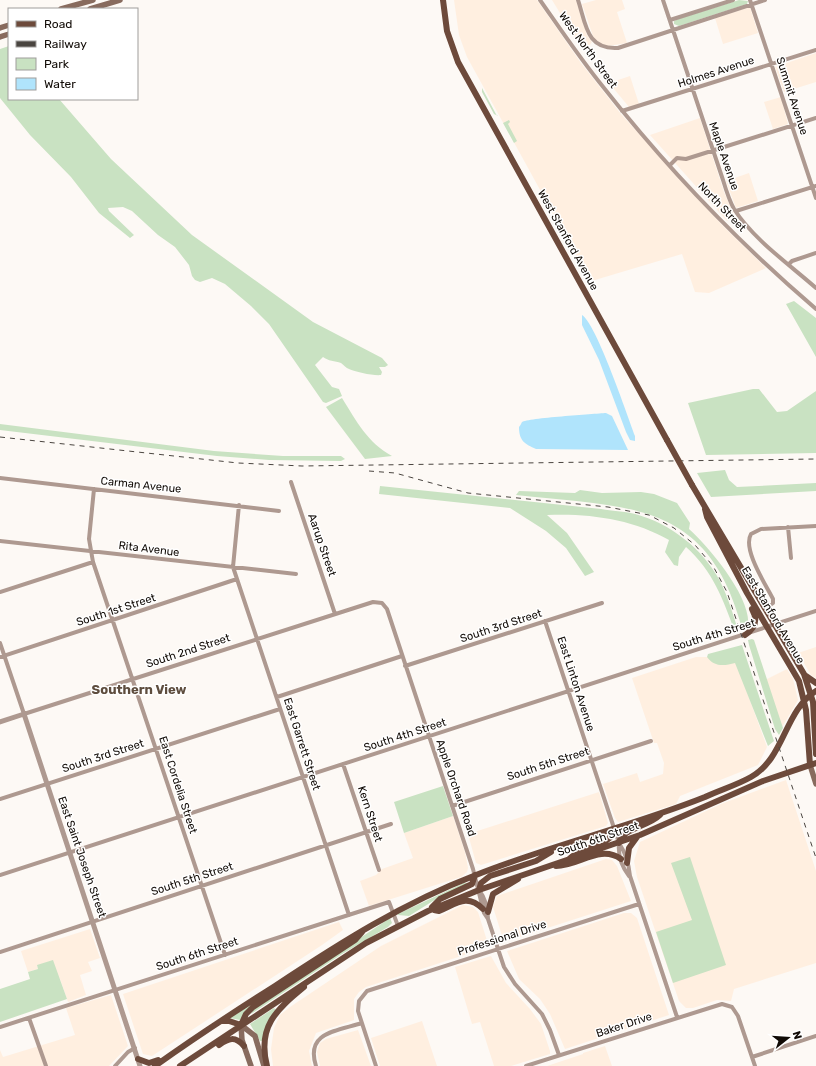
<svg xmlns="http://www.w3.org/2000/svg" width="816" height="1066" viewBox="0 0 816 1066" font-family="Rubik,sans-serif">
  <style>
    .built { fill: #ffefe0 }
    .green { fill: #c9e2c2 }
    .water { fill: #b0e4fc }
    .lines { fill: none; stroke-linecap: round; stroke-linejoin: round }
    .minor { stroke: #ae9990; stroke-width: 4 }
    .tertiary { stroke: #ae9990; stroke-width: 5 }
    .secondary { stroke: #886b5e; stroke-width: 5.5 }
    .primary { stroke: #6d4a3b; stroke-width: 6 }
    .rail { stroke: #4a4540; stroke-width: 1; stroke-dasharray: 5 5; stroke-linecap: butt }
    .primary-bridge { stroke: #6d4a3b; stroke-width: 6 }
    .labels { text-anchor: middle; dominant-baseline: central; stroke-width: 3; stroke-linejoin: round; paint-order: stroke }
    .street-label { font-size: 11px; fill: #100a05; stroke: #fff }
    .quarter-label { font-size: 13px; font-weight: bold; fill: #5e4d3e; stroke: #fff }
  </style>
  <rect width="100%" height="100%" fill="#fdf9f5"/>
  <path class="built" d="M454 0H537L581 63 621 114 722 225 766 268 709 293 695 292 682 254 595 280 589 279 467 57 459 35Z
    M552 0H576L587 35 592 42 584 52Z
    M596 0H622L625 9 617 12 627 43 608 46H604L594 39 582 4Z
    M750 7 758 33 723 44 715 18Z
    M816 53V82L784 92 775 67Z
    M630 76 639 104 629 107 609 83Z
    M781 97 788 124 773 129 764 102Z
    M700 118 724 192 734 215 727 221 650 135Z
    M749 173 758 201 736 208 726 181Z
    M816 647V678L811 675 798 653Z
    M696 657H710L736 662 767 747 758 765 680 796 676 804 618 822 615 818 603 784 637 773 640 782 663 774 664 763 657 743H654L632 678Z
    M787 669 793 679 798 700 781 729 765 680Z
    M786 780 816 871V963L734 989 731 1001 717 1000 693 1008H686L679 1001 637 877 634 861 640 842 721 804Z
    M599 792 608 823 606 826 481 865 476 863 468 834Z
    M453 816 465 852 468 868 467 872 461 877 369 906 360 881 376 875 382 869 413 858 404 833Z
    M606 859 612 860 617 866 631 901 504 942 493 907 497 896Z
    M463 905 473 907 478 912 489 947 366 987 359 992 354 999V1020L316 1033 309 1051 312 1066H273L271 1049 274 1028 280 1015 290 1007 381 946Z
    M624 913H631L637 918 669 1015 565 1049 550 1014 540 999 519 979 507 951Z
    M339 922 343 930 322 945 152 1056 143 1054 123 994Z
    M90 929 100 958 88 962 92 971 80 975 86 995 68 1002 60 979 37 965 38 969 28 972 21 951Z
    M491 956 506 983 530 1009 541 1024 550 1051V1054L511 1066H494L480 1022 472 1024 455 967Z
    M111 995 128 1046 109 1066H0V1050L3 1057 75 1035 66 1008Z
    M422 1021 437 1066H380L371 1038Z
    M358 1030 371 1066H320L317 1052 320 1043 326 1039Z
    M605 1046 612 1066H547L583 1054V1053Z"/>
  <path class="green" d="M739 0 748 1 747 4 679 26 674 24V21L678 19Z
    M9 46V99H59L111 159 192 235 313 322 382 358 388 365 385 367H379L382 372 381 375C374 376 355 372 349 369 346 368 344 365 341 363 335 361 328 361 323 357L315 365 332 387 339 389 342 396 326 403 323 402 269 324 251 306 225 284 212 278 200 282 195 280 192 276 189 265 175 247 158 235 132 211 123 207 108 208 109 211 134 235 130 238 99 213 71 177 30 135 0 98V49Z
    M482 88 497 116H498L494 114 482 92Z
    M509 120 510 122 508 124 517 141 514 143 503 123Z
    M794 301 816 318V357L786 304Z
    M753 389H759L777 412 787 411 816 391V453L706 455 688 403Z
    M342 398C357 422 367 442 392 456L365 459 326 407Z
    M0 424 214 451 283 456H341L345 459 341 461 269 460 217 456 0 430Z
    M725 470 729 480 737 487 816 483V491L711 497 697 473Z
    M380 486 601 509C612 511 624 511 635 514 670 523 703 549 720 581 728 597 733 614 738 630L735 632C723 599 713 571 686 547L679 557 678 566 674 565 665 552 669 540C633 519 588 513 547 515L567 533 594 572 585 576 566 548 546 531 510 508 379 494Z
    M580 490 602 493 641 492 654 494 677 503 690 523 689 529C709 547 752 598 748 626L742 628C707 498 627 508 516 495L519 491 575 493Z
    M752 639 754 640 783 728 779 735 775 729 749 645 748 640Z
    M742 645 774 741 768 746 735 663C724 666 714 667 707 657L708 654Z
    M443 786 453 816 404 833 394 802Z
    M690 857 726 965 673 983 656 932 692 920 671 863Z
    M464 883H470L433 901 409 916 398 915V914Z
    M390 918 392 923 388 927 342 954 251 1014 254 1009Z
    M53 960 67 999 0 1022V989L30 979 28 972 38 969 37 965Z
    M264 996 245 1011 240 1020 230 1018Z
    M274 1008 276 1010 263 1041H260L250 1024Z"/>
  <path class="water" d="M582 315C596 323 628 417 635 436V441L630 440 626 432 599 360 582 325Z
    M606 413 612 416 628 450 536 449C525 444 519 441 519 427 520 426 521 424 522 422 528 418 594 414 606 413Z"/>
  <g class="lines">
    <path class="minor" d="M540 0C561 30 581 60 604 88 667 168 739 243 816 309
      M578 0C586 24 586 50 618 48L765 0
      M663 0 723 180C726 190 729 200 734 209 753 239 790 265 816 288
      M750 0 816 198
      M670 20 733 0
      M622 111 816 50
      M670 165 677 158 686 159 816 118
      M736 211 816 186
      M789 264 792 261 816 253
      M0 478 279 511
      M291 482 335 614
      M94 489 89 539 93 562 225 955
      M239 505 233 567 349 915
      M788 527 791 558
      M0 541 296 574
      M0 592 93 562
      M765 609 773 603V599C766 585 742 549 751 534L761 529 816 526
      M545 621 619 843C625 852 629 865 630 876L677 1017
      M0 643 24 714 373 602 382 603 387 609 473 869 484 913 488 919
      M0 657 237 579
      M405 666 602 603
      M277 697 402 656
      M343 764 379 870
      M0 799 280 709
      M452 806 651 741
      M619 844C618 855 622 867 629 876
      M0 875 816 611
      M479 890C485 898 488 909 488 919L504 967 515 984 542 1014 550 1030 559 1055
      M0 952 391 824
      M29 1018 46 1066
      M0 1027 389 902 398 926
      M752 1057 816 1036
      M115 1066 128 1052 135 1048
      M316 1066C305 1032 337 1031 362 1023
      M376 1066 358 1011 359 1001 367 991 639 904
      M526 1066 722 1004 732 1007 738 1016 755 1066"/>
    <path class="tertiary" d="M0 722 24 714 140 1066"/>
    <path class="secondary" d="M61 9 93 0
      M90 9 120 0
      M0 28 9 25
      M0 37 9 34
      M810 765 816 784
      M241 1025 255 1036 264 1066
      M241 1025 242 1040 251 1066"/>
    <path class="primary" d="M443 0 447 31 458 62 667 440
      M692 485 804 674 813 702 816 754
      M705 509 707 517 747 593 799 681 806 710 810 765
      M745 635C756 628 758 620 752 609
      M806 676 816 683
      M619 843C622 828 648 827 660 815
      M569 859C582 846 604 848 615 832
      M627 863 629 848 637 837
      M556 866C579 866 600 844 621 859
      M479 890 481 883 490 876 536 861 551 852
      M432 907 440 899 472 884 475 875
      M434 910 439 911C456 904 467 893 483 909
      M488 912 493 894 518 879
      M221 1021H229L241 1025
      M241 1025 246 1014 253 1007 355 940 362 932
      M219 1045C229 1038 235 1036 244 1046
      M138 1059 149 1063 158 1060
      M155 1066C194 1038 234 1012 275 986 340 943 403 903 476 875 551 845 630 827 705 797 720 790 737 785 751 777 785 758 784 711 816 691
      M180 1066 366 943 428 911 479 890 640 835 763 781 816 763
      M267 1066C257 1027 276 1010 304 987"/>
    <path class="rail" d="M0 437 238 463 302 466 816 459
      M369 471 395 473 468 493 608 507 649 515 674 528 695 545 713 566 727 592 816 858"/>
    <path class="primary-bridge" d="M667 440 692 485"/>
  </g>
  <g class="labels">
    <g class="street-label">
      <text transform="translate(588 50) rotate(54)">West North Street</text>
      <text transform="translate(716 72) rotate(-18)">Holmes Avenue</text>
      <text transform="translate(792 96) rotate(72)">Summit Avenue</text>
      <text transform="translate(724 156) rotate(71)">Maple Avenue</text>
      <text transform="translate(722 207) rotate(46)">North Street</text>
      <text transform="translate(568 240) rotate(61)">West Stanford Avenue</text>
      <text transform="translate(141 485) rotate(6)">Carman Avenue</text>
      <text transform="translate(322 545) rotate(71)">Aarup Street</text>
      <text transform="translate(149 549) rotate(7)">Rita Avenue</text>
      <text transform="translate(116 610) rotate(-18)">South 1st Street</text>
      <text transform="translate(773 615) rotate(59)">East Stanford Avenue</text>
      <text transform="translate(501 626) rotate(-18)">South 3rd Street</text>
      <text transform="translate(714 635) rotate(-17)">South 4th Street</text>
      <text transform="translate(188 651) rotate(-18)">South 2nd Street</text>
      <text transform="translate(576 684) rotate(72)">East Linton Avenue</text>
      <text transform="translate(405 735) rotate(-18)">South 4th Street</text>
      <text transform="translate(302 744) rotate(72)">East Garrett Street</text>
      <text transform="translate(103 756) rotate(-18)">South 3rd Street</text>
      <text transform="translate(548 764) rotate(-18)">South 5th Street</text>
      <text transform="translate(178 785) rotate(72)">East Cordelia Street</text>
      <text transform="translate(456 788) rotate(71)">Apple Orchard Road</text>
      <text transform="translate(370 814) rotate(72)">Kern Street</text>
      <text transform="translate(598 839) rotate(-19)">South 6th Street</text>
      <text transform="translate(82 857) rotate(71)">East Saint Joseph Street</text>
      <text transform="translate(192 879) rotate(-18)">South 5th Street</text>
      <text transform="translate(502 938) rotate(-18)">Professional Drive</text>
      <text transform="translate(197 954) rotate(-18)">South 6th Street</text>
      <text transform="translate(624 1025) rotate(-18)">Baker Drive</text>
    </g>
    <g class="quarter-label">
      <text x="139" y="689">Southern View</text>
    </g>
  </g>
  <rect x="8" y="8" width="130" height="92" fill="#ffffff" stroke="#9f9d9b"/>
  <rect x="16" y="21" width="20" height="6" fill="#6d4a3b" stroke="#9f9d9b"/>
  <text x="44" y="28" font-size="12" fill="#100a05">Road</text>
  <rect x="16" y="41" width="20" height="6" fill="#4a4540" stroke="#9f9d9b"/>
  <text x="44" y="48" font-size="12" fill="#100a05">Railway</text>
  <rect x="16" y="58" width="20" height="12" fill="#c9e2c2" stroke="#9f9d9b"/>
  <text x="44" y="68" font-size="12" fill="#100a05">Park</text>
  <rect x="16" y="78" width="20" height="12" fill="#b0e4fc" stroke="#9f9d9b"/>
  <text x="44" y="88" font-size="12" fill="#100a05">Water</text>
  <g transform="translate(788 1038) rotate(73)" stroke="#ffffff" stroke-width="3" paint-order="stroke">
  <path d="M0-3L7 15L0 10L-7 15Z" fill="#100a05"/>
  <text y="-6" font-size="11" font-weight="bold" text-anchor="middle" fill="#100a05">N</text>
  </g>
</svg>
